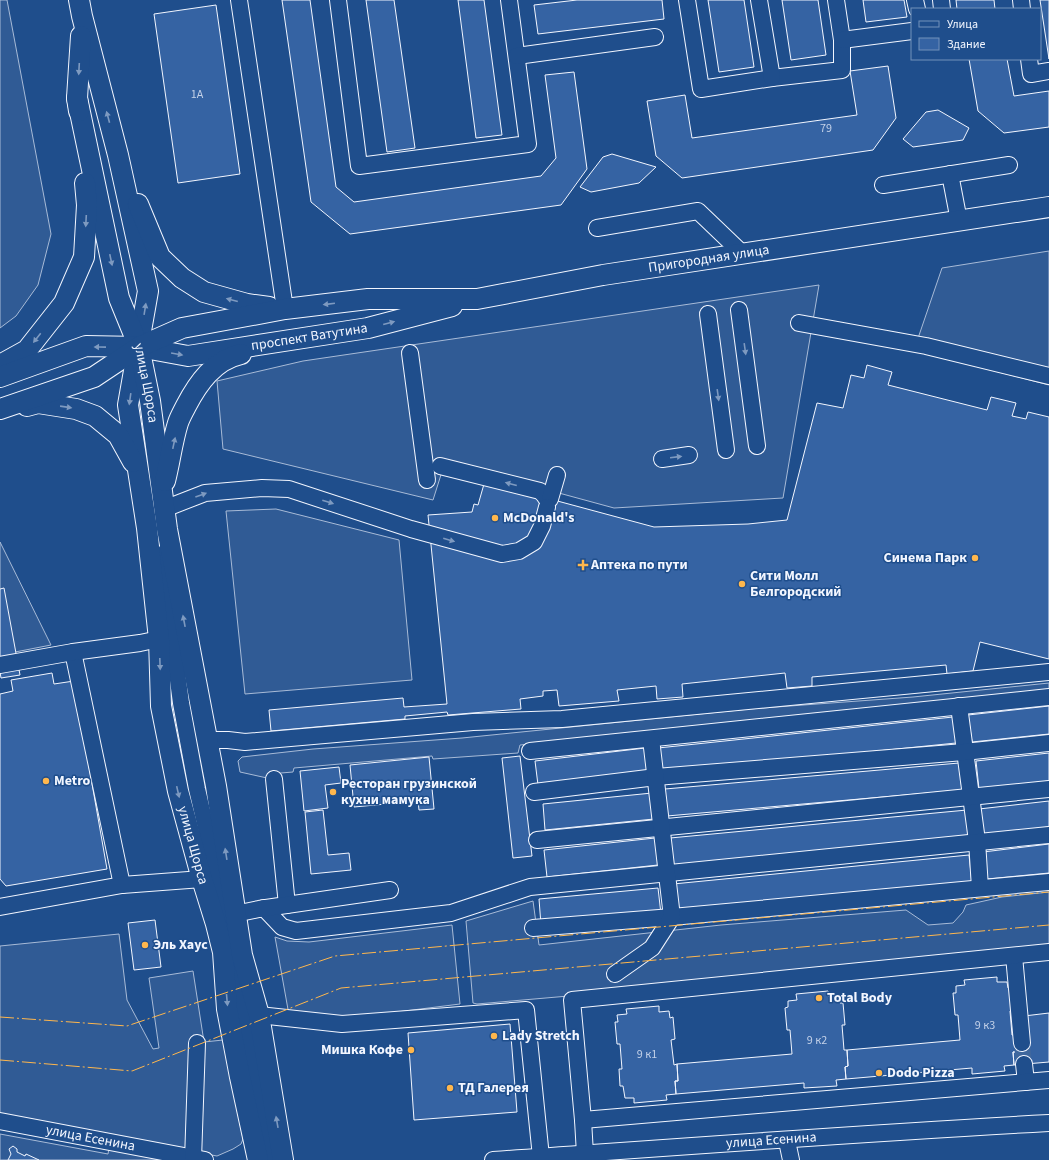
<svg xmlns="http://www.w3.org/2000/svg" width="1049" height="1160" viewBox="0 0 1049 1160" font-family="'Source Sans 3',sans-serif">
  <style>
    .built { fill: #305b95; stroke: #a8bbd7 }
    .building { fill: #3563a3; stroke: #f2f6ff }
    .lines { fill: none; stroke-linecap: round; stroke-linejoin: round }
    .minor-tunnel { stroke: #3f679d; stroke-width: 16; stroke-dasharray: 16 8; stroke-linecap: butt }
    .minor-casing { stroke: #f2f6ff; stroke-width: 18 }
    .major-casing { stroke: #f2f6ff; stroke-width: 22 }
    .minor { stroke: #1f4e8c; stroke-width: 16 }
    .major { stroke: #1f4e8c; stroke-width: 20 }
    .power { stroke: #ffb74d; stroke-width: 1; stroke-dasharray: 14 3 2 3; stroke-linecap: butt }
    .oneway { fill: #7e9ac0 }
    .poi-dot { fill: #ffb74d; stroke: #1f4e8c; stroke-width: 1.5 }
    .labels { text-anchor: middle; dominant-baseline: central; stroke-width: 3; stroke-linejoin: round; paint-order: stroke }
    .number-label { font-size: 12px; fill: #c3d1e8 }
    .street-label { font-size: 14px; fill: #f2f6ff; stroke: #1f4e8c }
    .poi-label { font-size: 14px; font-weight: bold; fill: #f2f6ff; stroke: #1f4e8c; text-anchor: start }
  </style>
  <rect width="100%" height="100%" fill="#1f4e8c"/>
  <path class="built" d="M0 0H7L51 234 38 285 16 316 0 328Z
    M1049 251V385L914 350 942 268Z
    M819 285 783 498 614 508 445 462 433 500 223 449 217 381 303 361Z
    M276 509 399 540 412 680 245 694 226 511Z
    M0 542 51 645 0 655Z
    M1049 683V690L520 745 518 753 433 759 432 756 294 768 293 772 269 774 267 778 240 772 238 761 242 757 313 749 462 738 749 709 913 697Z
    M1049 892V949L603 993 477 1004 473 1003 466 921 533 901 539 945 721 925 906 910 928 925 953 923 963 912 966 905 1002 897Z
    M452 925 460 1004 365 1016 289 1015 275 937 287 941 309 942Z
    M119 934 127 1000 153 1049 159 1048 149 978 193 971 204 1042 223 1040 243 1139 241 1144 233 1149 217 1156 167 1147 164 1160H0V1134L108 1154 109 1148 0 1128V946Z"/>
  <path class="building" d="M282 0H310L336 187 354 202 541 176 556 158 545 75 574 72 587 169 561 205 350 234 311 202Z
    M366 0H394L415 148 387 152Z
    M458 0H484L502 135 476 138Z
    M577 0H662L664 19 538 34 534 5Z
    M708 0H744L754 67 719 72Z
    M782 0H818L826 55 791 60Z
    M863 0H904L907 17 866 22Z
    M956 0H994L995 9H957Z
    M1040 0H1049V59Z
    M216 5 240 174 178 183 154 14Z
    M969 59H1007L1014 96 1049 91V127L1004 133 978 111Z
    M888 66 896 118 873 150 682 178 656 156 647 101 685 95 692 138 857 115 850 71Z
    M938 110 969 128 963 140 913 147 903 139 926 112Z
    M612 154 656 167 639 183 591 192 580 187 603 157Z
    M867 365 892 372 888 385 987 410 991 397 1016 403 1012 416 1026 419 1028 412 1049 417V659L980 642 973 671 947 674 946 665 812 677V686L787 688 785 673 682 684 683 697 657 699 656 686 617 690 619 701 559 706 557 690 543 691V696L520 699 521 709 448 715 447 712 405 716V719L271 731 269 710 403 698 404 707 447 704 428 515 472 512 474 504 478 505 484 484 550 499 654 527 748 524 787 520 817 403 843 408 851 375 864 378Z
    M4 588 20 675 1 678 0 672V589Z
    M52 673 54 684 74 681 107 869 6 886 0 879V694L13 691 11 680Z
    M1049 706V734L972 742 968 715Z
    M953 717 956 743 661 773 658 748Z
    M645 748 648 773 538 785 535 761Z
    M1049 753V781L979 789 976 761Z
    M520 756 532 856 513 858 502 758Z
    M429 757 434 809 419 810 418 801 354 807 350 765Z
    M959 763 962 790 667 816 665 789Z
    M339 767 341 783 325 785 328 808 304 811 300 771Z
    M652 793 654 819 545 830 543 804Z
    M1049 801V827L981 835 979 809Z
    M323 810 328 855 349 853 351 870 311 874 305 812Z
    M967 810 969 837 672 865 670 838Z
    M655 838 658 865 547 877 544 850Z
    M1049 844V873L987 879 983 852Z
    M969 855 972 883 676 912 673 884Z
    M658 888 661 914 541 925 539 899Z
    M155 920 161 967 134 970 128 923Z
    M997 977V982H1007L1008 988H1011L1013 1010 1010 1011 1012 1035H1015L1016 1052H1013L1014 1065 1004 1066 1005 1071 972 1074V1068L846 1079 845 1067 848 1066 847 1050 960 1040 958 1015H955L953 993H956V986L965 985 964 980Z
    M828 991 829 997 839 996 840 1003H843L845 1025H842L844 1050H847L848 1066 845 1067 846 1079 836 1080 837 1086 804 1088V1083L676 1094 675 1081H678L677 1064 792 1054 790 1030H787L785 1008 788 1007V1001L797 1000 796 994Z
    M659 1006V1012L669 1011 670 1018 673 1017 675 1039 671 1040 674 1065 677 1064 678 1081H675L676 1094 666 1095 667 1100 634 1103V1098H625L623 1086H620L619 1069H622L620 1044H617L615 1022H618L617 1015 627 1014 626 1009Z
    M1049 1013V1062L1014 1065 1013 1052H1016V1043L1024 1016Z
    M510 1024 517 1112 414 1120 408 1033Z
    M13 1146 17 1149V1152L25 1156 26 1154 39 1160H8L11 1154 9 1149Z"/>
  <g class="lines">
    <path class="minor-tunnel" d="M1022 1043 1024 1064"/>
    <defs>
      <g id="minor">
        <path d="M239 0 285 309"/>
        <path d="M338 0 359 166 528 144 509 0"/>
        <path d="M687 0 701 89 772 78 842 70V40L836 0"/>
        <path d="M759 0 772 78"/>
        <path d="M915 0 917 9"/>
        <path d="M941 0 942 9"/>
        <path d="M1021 0 1022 9"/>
        <path d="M842 40 912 31"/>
        <path d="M517 56 655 37"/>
        <path d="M1029 59 1031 74 1049 71"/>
        <path d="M950 174 959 221"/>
        <path d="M883 185 1009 165"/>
        <path d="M597 228 698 211 744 255"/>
        <path d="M739 310 757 446"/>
        <path d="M708 314 726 450"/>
        <path d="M799 323 926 346 1049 376"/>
        <path d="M410 353 427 480"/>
        <path d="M662 459 689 455"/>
        <path d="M440 466 540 491 544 495 546 498"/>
        <path d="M550 499 557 475"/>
        <path d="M164 509 205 493 262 488 289 489 411 529 502 554 519 551 534 542 542 526 547 507"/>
        <path d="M166 551 165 582 181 703 197 789 227 918 269 1160"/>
        <path d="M73 652 122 885"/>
        <path d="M0 665 73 652 140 643 159 639"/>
        <path d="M959 706 977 841 980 888"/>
        <path d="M208 740H228L245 742 473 722 562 719 1049 672"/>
        <path d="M530 751 1049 697"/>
        <path d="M274 779 287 905"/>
        <path d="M534 792 656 777 964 752 1049 743"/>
        <path d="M537 840 1049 789"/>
        <path d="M0 907 122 885 202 879"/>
        <path d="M264 908 282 927 296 931 451 913 530 887 1049 835"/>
        <path d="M235 914 259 909 390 890"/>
        <path d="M533 928 672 917 1049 882"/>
        <path d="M1014 956 1022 1043"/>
        <path d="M615 974 652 948 672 917 651 739"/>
        <path d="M259 1015 342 1024 526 1010 541 1157"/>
        <path d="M1024 1064 1026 1082"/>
        <path d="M583 1120 1049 1080"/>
        <path id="s1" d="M0 1121 205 1160"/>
        <path d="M787 1141 791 1160"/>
        <path d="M585 1154 583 1120 572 1000 1049 952"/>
        <path d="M193 1160 197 1043"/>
        <path id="s2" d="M493 1160C678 1147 864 1133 1049 1123"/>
      </g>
      <g id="major">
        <path id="s3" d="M79 0 82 16 118 155 148 291 128 405 147 528 159 639 161 706 178 791 202 879 216 924 223 952 227 1009 240 1077 258 1160"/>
        <path id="s4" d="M77 98 119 298 139 347 150 401 167 529 216 786 242 955 259 1015 283 1160"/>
        <path d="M79 111 77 98 81 36"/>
        <path d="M138 204 160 257 182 278 204 292 247 304 269 307"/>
        <path d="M0 365 27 350 64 303 84 257 87 205 85 183"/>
        <path id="s5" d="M0 377 86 346 139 347 188 356 368 328 452 306"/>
        <path d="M27 406 38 403 76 409 95 416 118 435 133 462"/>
        <path id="s6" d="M0 409 94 377 139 347 182 328 285 309 368 299H477L603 275 1049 207"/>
        <path d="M165 481C170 462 172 442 178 423 180 417 183 412 186 406 198 383 214 360 241 354"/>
      </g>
    </defs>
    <use href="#minor" class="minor-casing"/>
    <use href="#major" class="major-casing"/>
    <use href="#minor" class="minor"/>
    <use href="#major" class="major"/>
    <path class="power" d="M0 1017 127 1026 335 956 1049 892
      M0 1060 132 1071 341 988 1049 925"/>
  </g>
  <defs><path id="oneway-solid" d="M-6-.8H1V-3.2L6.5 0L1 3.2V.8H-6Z"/></defs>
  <g class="oneway">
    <use href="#oneway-solid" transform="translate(79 69) rotate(93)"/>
    <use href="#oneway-solid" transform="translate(108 117) rotate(-105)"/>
    <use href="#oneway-solid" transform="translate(86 221) rotate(93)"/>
    <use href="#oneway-solid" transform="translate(111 260) rotate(78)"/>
    <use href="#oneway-solid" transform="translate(232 300) rotate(-165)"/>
    <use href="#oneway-solid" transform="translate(329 304) rotate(173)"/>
    <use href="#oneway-solid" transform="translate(145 309) rotate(-81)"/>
    <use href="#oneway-solid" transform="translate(389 323) rotate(-15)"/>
    <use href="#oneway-solid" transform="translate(37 338) rotate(128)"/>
    <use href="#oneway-solid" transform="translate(100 347) rotate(-179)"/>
    <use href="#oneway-solid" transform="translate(745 349) rotate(82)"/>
    <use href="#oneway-solid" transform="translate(177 354) rotate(10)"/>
    <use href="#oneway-solid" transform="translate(718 395) rotate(82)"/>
    <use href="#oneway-solid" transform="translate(130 399) rotate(98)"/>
    <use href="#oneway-solid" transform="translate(66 407) rotate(8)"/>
    <use href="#oneway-solid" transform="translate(174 443) rotate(-78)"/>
    <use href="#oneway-solid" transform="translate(676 457) rotate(-7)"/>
    <use href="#oneway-solid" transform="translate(511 484) rotate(-165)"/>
    <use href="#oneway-solid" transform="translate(201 495) rotate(-20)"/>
    <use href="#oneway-solid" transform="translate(328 502) rotate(18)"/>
    <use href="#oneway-solid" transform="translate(449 540) rotate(16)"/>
    <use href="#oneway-solid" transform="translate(184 621) rotate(-101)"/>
    <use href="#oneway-solid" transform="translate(160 664) rotate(88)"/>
    <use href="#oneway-solid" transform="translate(178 792) rotate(77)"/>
    <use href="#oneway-solid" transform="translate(226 854) rotate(-99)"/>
    <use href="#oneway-solid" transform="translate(227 1000) rotate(85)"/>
    <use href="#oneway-solid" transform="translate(277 1122) rotate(-100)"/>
  </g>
  <g class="poi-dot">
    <circle cx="495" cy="518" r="4"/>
    <circle cx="975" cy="558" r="4"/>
    <path d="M581 559h4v4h4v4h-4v4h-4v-4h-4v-4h4z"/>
    <circle cx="742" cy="584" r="4"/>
    <circle cx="46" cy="781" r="4"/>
    <circle cx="333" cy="792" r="4"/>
    <circle cx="145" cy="945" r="4"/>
    <circle cx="819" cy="998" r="4"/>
    <circle cx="494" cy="1036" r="4"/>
    <circle cx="411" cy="1050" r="4"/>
    <circle cx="879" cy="1073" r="4"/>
    <circle cx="450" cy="1088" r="4"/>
  </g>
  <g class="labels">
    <g class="number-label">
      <text x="197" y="94">1А</text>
      <text x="826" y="128">79</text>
      <text x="985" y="1025">9 к3</text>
      <text x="817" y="1040">9 к2</text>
      <text x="647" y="1054">9 к1</text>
    </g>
    <g class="street-label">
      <text stroke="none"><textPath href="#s6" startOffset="733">Пригородная улица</textPath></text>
      <text stroke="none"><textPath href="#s5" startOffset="317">проспект Ватутина</textPath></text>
      <text stroke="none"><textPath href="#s4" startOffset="294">улица Щорса</textPath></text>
      <text stroke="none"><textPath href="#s3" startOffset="861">улица Щорса</textPath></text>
      <text stroke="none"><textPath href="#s1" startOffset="92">улица Есенина</textPath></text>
      <text stroke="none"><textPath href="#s2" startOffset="279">улица Есенина</textPath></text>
    </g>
    <g class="poi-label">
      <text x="503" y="518">McDonald's</text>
      <text x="967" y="558" text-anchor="end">Синема Парк</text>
      <text x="591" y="565">Аптека по пути</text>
      <text x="750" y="576">Сити Молл<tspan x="750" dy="16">Белгородский</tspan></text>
      <text x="54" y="781">Metro</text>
      <text x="341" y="784">Ресторан грузинской<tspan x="341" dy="16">кухни мамука</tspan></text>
      <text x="153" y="945">Эль Хаус</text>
      <text x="827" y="998">Total Body</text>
      <text x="502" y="1036">Lady Stretch</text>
      <text x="403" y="1050" text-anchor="end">Мишка Кофе</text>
      <text x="887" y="1073">Dodo Pizza</text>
      <text x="458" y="1088">ТД Галерея</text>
    </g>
  </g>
  <rect x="911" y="8" width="130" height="52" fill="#1f4e8c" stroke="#7391ba"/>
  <rect x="919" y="21" width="20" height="6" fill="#1f4e8c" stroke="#7391ba"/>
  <text x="947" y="28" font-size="12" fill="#f2f6ff">Улица</text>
  <rect x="919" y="38" width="20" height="12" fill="#3563a3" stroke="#7391ba"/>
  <text x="947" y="48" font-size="12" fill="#f2f6ff">Здание</text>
</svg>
